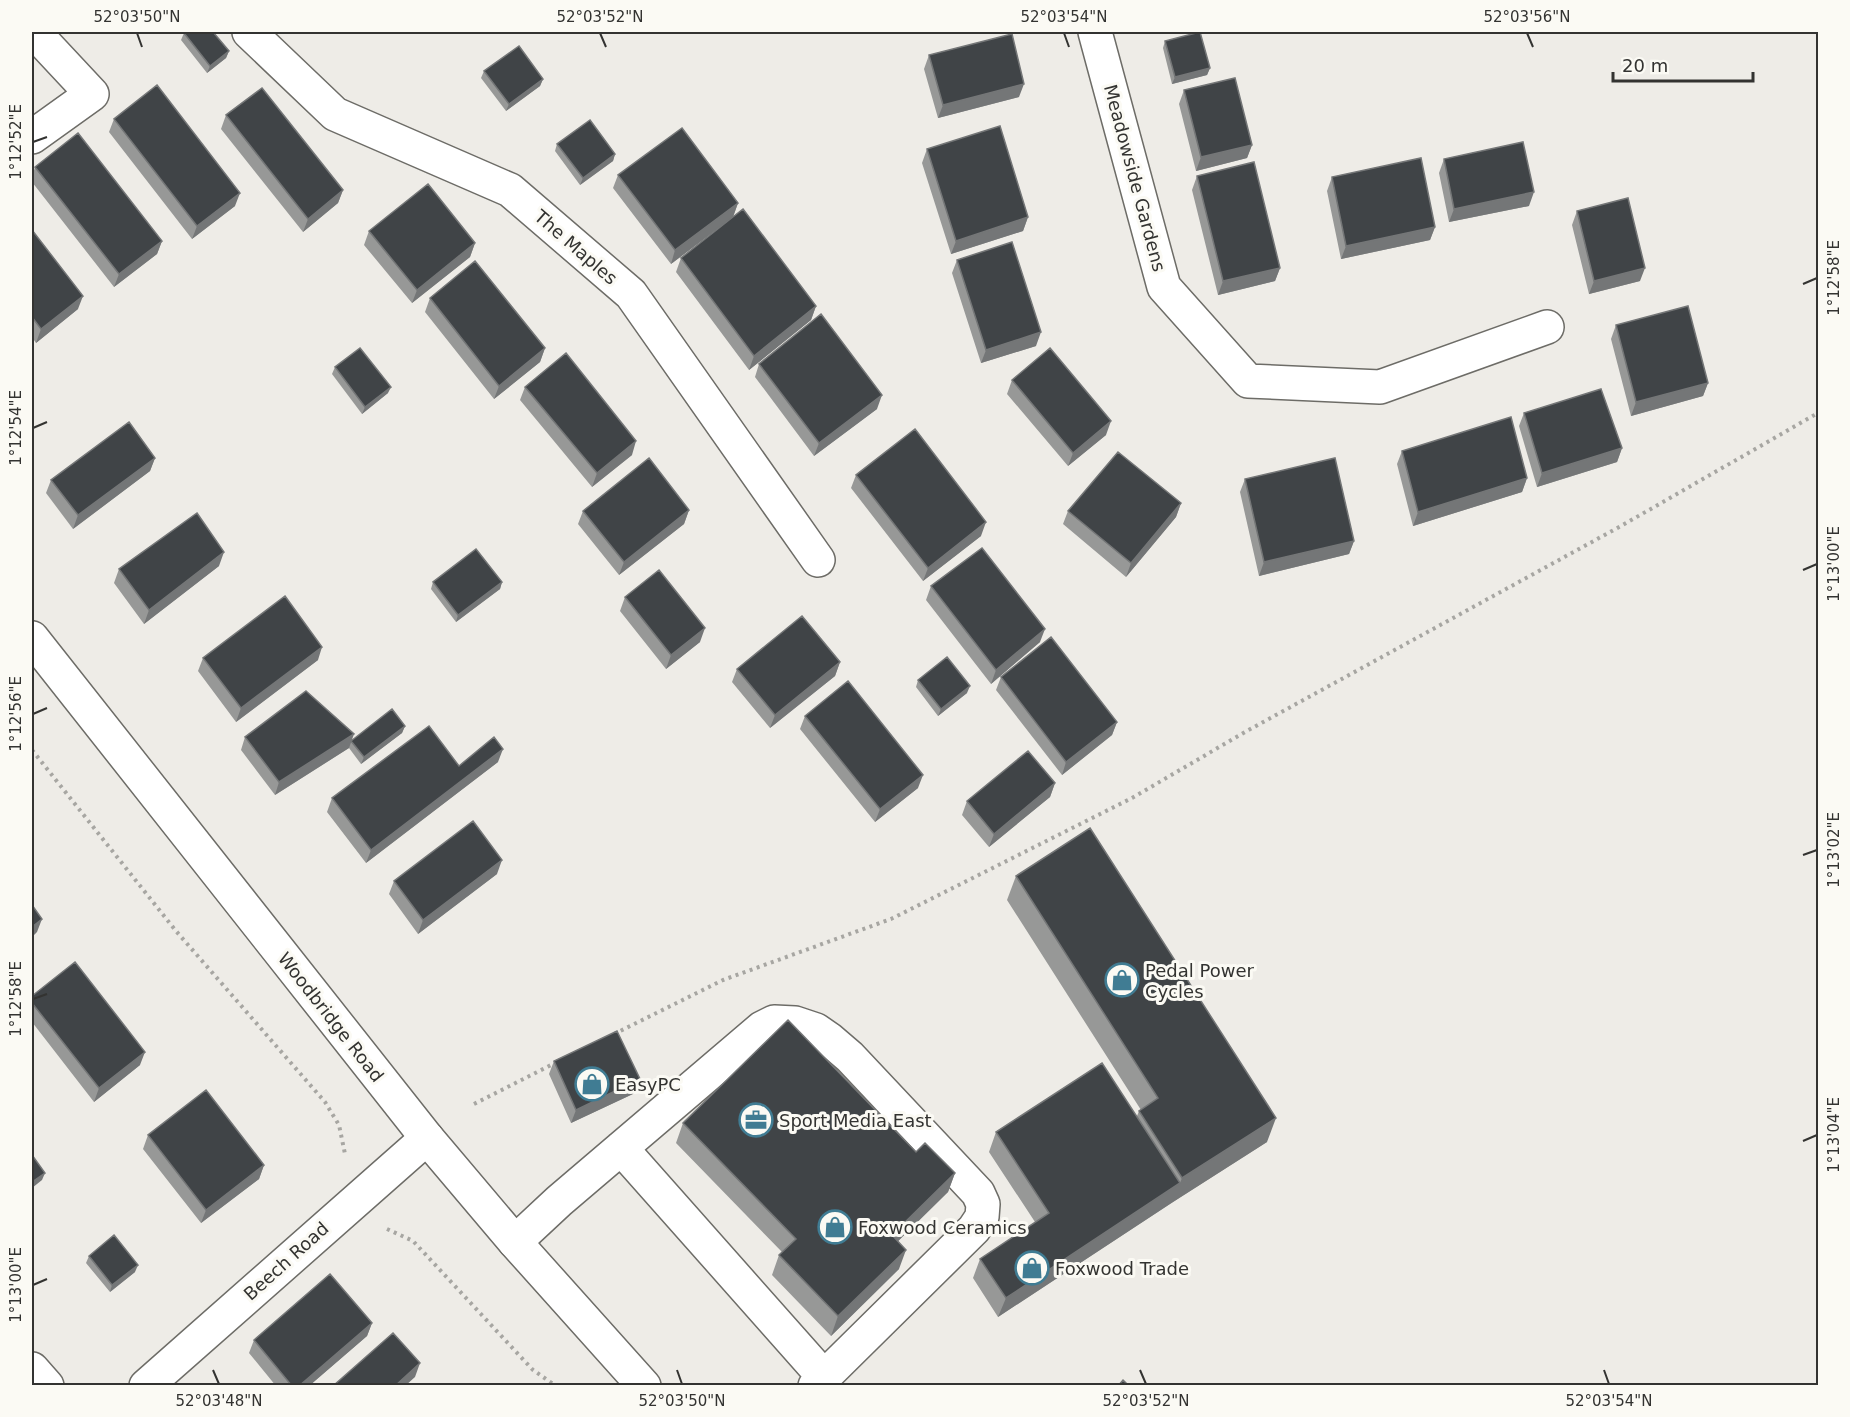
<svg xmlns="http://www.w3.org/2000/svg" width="1850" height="1417" viewBox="0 0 1850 1417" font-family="'DejaVu Sans',sans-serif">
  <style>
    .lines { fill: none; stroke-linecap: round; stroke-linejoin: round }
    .minor-casing { stroke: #6d6c67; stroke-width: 36 }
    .major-casing { stroke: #6d6c67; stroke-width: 36 }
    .path { stroke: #a7a6a2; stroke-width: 4; stroke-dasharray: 3 4.5; stroke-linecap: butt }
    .minor { stroke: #fff; stroke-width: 33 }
    .major { stroke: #fff; stroke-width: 33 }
    .wall { fill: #979897 }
    .shaded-wall { fill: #747677 }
    .building { fill: #404447; stroke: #747677; stroke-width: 1.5 }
    .ticks { fill: none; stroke: #333331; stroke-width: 2 }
    .labels { text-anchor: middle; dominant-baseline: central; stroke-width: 6; stroke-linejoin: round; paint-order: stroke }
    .street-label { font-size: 18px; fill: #333331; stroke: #fbfaf4 }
    .poi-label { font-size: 18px; fill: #333331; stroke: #fbfaf4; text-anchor: start }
    .neatline { fill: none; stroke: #333331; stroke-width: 2 }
    .ticks-label { font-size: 15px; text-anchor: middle; fill: #333331 }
  </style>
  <rect width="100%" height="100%" fill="#eeece7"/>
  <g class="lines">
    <defs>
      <path id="minor" d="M249 32 335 114 510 190 631 294 818 560
        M1095 32 1164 287 1248 381 1380 387 1547 327
        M32 137 92 94 35 33
        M621 1148 824 1377
        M515 1242 559 1201 762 1028 774 1022 795 1023 816 1030 829 1039 850 1057 978 1193 983 1204 982 1217 974 1229 815 1386
        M32 1369 47 1386
        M146 1386 427 1138"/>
      <path id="major" d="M32 638 427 1138 515 1242 644 1386"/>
    </defs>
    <use href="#minor" class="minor-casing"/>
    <use href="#major" class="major-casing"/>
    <path class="path" d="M32 750 176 931 325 1102 339 1125 345 1154
      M614 1034 723 980 891 919 1132 798 1245 732 1621 526 1818 413
      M474 1104 557 1062
      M387 1229 413 1241 533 1370 556 1386"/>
    <use href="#minor" class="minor"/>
    <use href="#major" class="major"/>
  </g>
  <path class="wall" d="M184 33 229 51 226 58 207 73 181 40Z
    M1165 41 1210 68 1207 75 1172 84 1163 48Z
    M929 55 1019 97 938 118 924 69Z
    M484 71 543 79 540 86 506 111 481 78Z
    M1184 90 1252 145 1247 158 1196 171 1179 104Z
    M226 115 343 190 338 203 303 232 221 129Z
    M114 119 235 206 192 239 109 132Z
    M557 144 615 154 613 161 580 185 555 151Z
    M927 149 1028 217 1023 231 951 254 922 163Z
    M1444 159 1529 206 1449 222 1439 173Z
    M35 167 162 241 157 254 114 287 32 182V177Z
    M618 175 738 203 733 217 671 264 613 188Z
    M1197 176 1280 268 1275 281 1218 295 1192 190Z
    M1332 177 1435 227 1430 240 1341 259 1327 191Z
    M1577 211 1640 281 1589 294 1572 225Z
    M32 230 78 309 36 343 32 337Z
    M369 231 475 243 470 257 412 303 364 245Z
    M681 258 816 306 811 320 749 370 676 272Z
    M957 260 1036 346 981 363 952 273Z
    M430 298 545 348 540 362 494 399 425 312Z
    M1616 325 1708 383 1703 396 1631 416 1611 339Z
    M759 364 877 409 814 456 755 377Z
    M335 367 388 393 362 414 332 374Z
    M1012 380 1106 435 1068 466 1007 394Z
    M525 387 632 455 592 487 520 400Z
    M1524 413 1622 448 1617 462 1537 487 1519 426Z
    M1402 451 1527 478 1522 492 1413 526 1397 464Z
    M155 458 150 471 73 529 46 493 51 480Z
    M856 475 981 536 923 581 851 488Z
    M1245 479 1354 541 1349 554 1259 576 1240 492Z
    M1181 503 1176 517 1126 577 1063 524 1068 511Z
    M689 510 684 524 619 575 578 524 583 511Z
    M219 566 144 624 114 583 119 569Z
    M433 582H502L500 589 456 622 431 589Z
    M931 586 1040 642 991 684 926 600Z
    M625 597 700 642 666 669 620 611Z
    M203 658 318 660 236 722 198 671Z
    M840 662 835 676 770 728 732 682 737 669Z
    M1001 677 1117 722 1112 735 1062 775 996 690Z
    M918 680 967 693 938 716 916 687Z
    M805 716 918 788 875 822 800 729Z
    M405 726 402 733 361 764 349 748 275 795 241 750 245 737 351 741Z
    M498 762 366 863 327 812 332 798 459 766Z
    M1055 783 1050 797 989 847 962 815 967 801Z
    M497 874 418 934 389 894 394 881Z
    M1016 876 1267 1142 1173 1202 998 1317 973 1278 980 1259 1035 1222 989 1152 996 1132 1137 1116 1139 1111 1141 1110 1007 900Z
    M32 996 140 1065 94 1102 32 1022Z
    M554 1061 635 1093 571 1123 549 1074Z
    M683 1123 916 1152 955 1173 948 1192 898 1241 899 1269 831 1336 772 1275 779 1255 782 1252 676 1143Z
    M148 1135 264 1165 259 1179 201 1223 143 1149Z
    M89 1256 135 1272 110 1292 86 1263Z
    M372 1323 367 1336 309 1386H276L249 1353 254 1340Z"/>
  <path class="shaded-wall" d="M229 51 226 58 207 73 210 66Z
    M1210 68 1207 75 1172 84 1175 77Z
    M543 79 540 86 506 111 509 104Z
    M1024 84 1019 97 938 118 943 105Z
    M1252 145 1247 158 1196 171 1201 157Z
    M615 154 613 161 580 185 583 178Z
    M343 190 338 203 303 232 308 219Z
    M1534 192 1529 206 1449 222 1454 209Z
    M240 193 235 206 192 239 197 226Z
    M738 203 733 217 671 264 675 250Z
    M1028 217 1023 231 951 254 956 241Z
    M1435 227 1430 240 1341 259 1346 246Z
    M162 241 157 254 114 287 119 274Z
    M475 243 470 257 412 303 417 290Z
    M1280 268 1275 281 1218 295 1223 281Z
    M1645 268 1640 281 1589 294 1594 281Z
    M83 296 78 309 36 343 41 329Z
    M816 306 811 320 749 370 754 356Z
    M1041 332 1036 346 981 363 986 350Z
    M545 348 540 362 494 399 499 386Z
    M1708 383 1703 396 1631 416 1636 402Z
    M391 387 388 393 362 414 365 407Z
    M882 395 877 409 814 456 819 443Z
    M1111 421 1106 435 1068 466 1073 453Z
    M636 441 632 455 592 487 597 473Z
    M1622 448 1617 462 1537 487 1542 473Z
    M155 458 150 471 73 529 78 515Z
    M1527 478 1522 492 1413 526 1418 512Z
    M1181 503 1176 517 1126 577 1131 563Z
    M689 510 684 524 619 575 624 562Z
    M986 522 981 536 923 581 928 568Z
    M1354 541 1349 554 1259 576 1264 562Z
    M224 552 219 566 144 624 149 610Z
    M502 582 500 589 456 622 458 615Z
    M705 628 700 642 666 669 671 655Z
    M1045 629 1040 642 991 684 996 670Z
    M322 647 318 660 236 722 241 708Z
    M840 662 835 676 770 728 775 715Z
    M970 686 967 693 938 716 941 709Z
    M1117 722 1112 735 1062 775 1066 762Z
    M405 726 402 733 361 764 364 757Z
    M354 734 349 748 275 795 279 782Z
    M503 749 498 762 366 863 371 850Z
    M923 775 918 788 875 822 880 809Z
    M1055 783 1050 797 989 847 994 834Z
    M502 860 497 874 418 934 423 920Z
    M42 919 37 932 32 937V927Z
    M145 1052 140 1065 94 1102 99 1088Z
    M640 1079 635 1093 571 1123 576 1110Z
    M1276 1118 1267 1142 1173 1202 998 1317 1006 1298 1180 1183 1182 1178Z
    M264 1165 259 1179 201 1223 206 1210Z
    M45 1173 42 1180 32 1188V1182Z
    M955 1173 948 1192 885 1254 892 1235Z
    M906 1250 899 1269 831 1336 838 1316Z
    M138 1265 135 1272 110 1292 112 1285Z
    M372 1323 367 1336 309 1386H299Z
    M420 1363 415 1377 405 1386H395Z"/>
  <path class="building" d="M185 32H213L229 51 210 66 184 33Z
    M1200 32 1210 68 1175 77 1165 41Z
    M1012 34 1024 84 943 105 929 55Z
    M519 46 543 79 509 104 484 71Z
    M1235 78 1252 145 1201 157 1184 90Z
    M157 85 240 193 197 226 114 119Z
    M262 88 343 190 308 219 226 115Z
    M590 120 615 154 583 178 557 144Z
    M1000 126 1028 217 956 241 927 149Z
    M682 128 738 203 675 250 618 175Z
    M78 133 162 241 119 274 35 167Z
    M1523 142 1534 192 1454 209 1444 159Z
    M1421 158 1435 227 1346 246 1332 177Z
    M1254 162 1280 268 1223 281 1197 176Z
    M428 184 475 243 417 290 369 231Z
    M1628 198 1645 268 1594 281 1577 211Z
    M743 209 816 306 754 356 681 258Z
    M32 230 83 296 41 329 32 317Z
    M1012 242 1041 332 986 350 957 260Z
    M475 261 545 348 499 386 430 298Z
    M1688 306 1708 383 1636 402 1616 325Z
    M821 314 882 395 819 443 759 364Z
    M360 348 391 387 365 407 335 367Z
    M1050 348 1111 421 1073 453 1012 380Z
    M566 353 636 441 597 473 525 387Z
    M1601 389 1622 448 1542 473 1524 413Z
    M1511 417 1527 478 1418 512 1402 451Z
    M129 422 155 458 78 515 51 480Z
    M915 429 986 522 928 568 856 475Z
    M1118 452 1181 503 1131 563 1068 511Z
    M649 458 689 510 624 562 583 511Z
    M1335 458 1354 541 1264 562 1245 479Z
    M197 513 224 552 149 610 119 569Z
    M982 548 1045 629 996 670 931 586Z
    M476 549 502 582 458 615 433 582Z
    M659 570 705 628 671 655 625 597Z
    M285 596 322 647 241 708 203 658Z
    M802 616 840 662 775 715 737 669Z
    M1051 637 1117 722 1066 762 1001 677Z
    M947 657 970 686 941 709 918 680Z
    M848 681 923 775 880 809 805 716Z
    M306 691 354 734 279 782 245 737Z
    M392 709 405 726 364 757 351 741Z
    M429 726 459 766 494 737 503 749 371 850 332 798Z
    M1028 751 1055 783 994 834 967 801Z
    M473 821 502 860 423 920 394 881Z
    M1090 828 1276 1118 1182 1178 1139 1111 1158 1098 1016 876Z
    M32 905 42 919 32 927Z
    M75 962 145 1052 99 1088 32 1003V996Z
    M788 1020 916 1152 925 1143 955 1173 892 1235 906 1250 838 1316 779 1255 796 1239 683 1123Z
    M617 1031 640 1079 576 1110 554 1061Z
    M1102 1063 1180 1183 1006 1298 980 1259 1049 1213 996 1132Z
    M206 1090 264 1165 206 1210 148 1135Z
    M32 1155 45 1173 32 1182Z
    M114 1235 138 1265 112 1285 89 1256Z
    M330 1274 372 1323 299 1386H292L254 1340Z
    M393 1333 420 1363 395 1386H333Z
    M1123 1380 1129 1386H1118Z"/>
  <path class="ticks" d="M137 33 142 47M600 33 606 47M1064 33 1069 47M1527 33 1533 47M33 142 47 137M1803 284 1817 278M33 428 47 422M1803 570 1817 564M33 714 47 708M1803 855 1817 850M33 999 47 994M1803 1141 1817 1135M33 1285 47 1279M213 1370 219 1384M677 1370 682 1384M1140 1370 1146 1384M1604 1370 1609 1384"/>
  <defs>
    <symbol id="shop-ring" viewBox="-11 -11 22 22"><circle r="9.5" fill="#fbfaf4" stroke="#407c93" stroke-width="1.5"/><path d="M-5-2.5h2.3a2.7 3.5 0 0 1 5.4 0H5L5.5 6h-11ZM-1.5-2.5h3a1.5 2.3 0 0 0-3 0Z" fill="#407c93"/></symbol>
    <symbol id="office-ring" viewBox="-11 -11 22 22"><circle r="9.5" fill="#fbfaf4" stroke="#407c93" stroke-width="1.5"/><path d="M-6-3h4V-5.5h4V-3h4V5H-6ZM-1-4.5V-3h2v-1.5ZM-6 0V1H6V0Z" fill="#407c93"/></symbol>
  </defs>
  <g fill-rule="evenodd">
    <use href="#shop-ring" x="1103" y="961" width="38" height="38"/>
    <use href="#shop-ring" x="573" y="1065" width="38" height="38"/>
    <use href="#office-ring" x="737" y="1101" width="38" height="38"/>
    <use href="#shop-ring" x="816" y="1208" width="38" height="38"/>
    <use href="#shop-ring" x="1013" y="1249" width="38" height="38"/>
  </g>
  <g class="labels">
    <g class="street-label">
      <text transform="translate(1135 178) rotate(75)">Meadowside Gardens</text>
      <text transform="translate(576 247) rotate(41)">The Maples</text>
      <text transform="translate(331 1017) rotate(52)">Woodbridge Road</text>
      <text transform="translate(286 1261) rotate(-42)">Beech Road</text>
    </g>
    <g class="poi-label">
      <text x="1145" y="970">Pedal Power<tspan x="1145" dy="21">Cycles</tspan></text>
      <text x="615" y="1084">EasyPC</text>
      <text x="779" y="1120">Sport Media East</text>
      <text x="858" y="1227">Foxwood Ceramics</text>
      <text x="1055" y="1268">Foxwood Trade</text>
    </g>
  </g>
  <rect width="1850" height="1417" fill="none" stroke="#fbfaf4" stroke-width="66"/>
  <path d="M1613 72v9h140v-9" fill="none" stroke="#333331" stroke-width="3"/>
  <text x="1622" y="72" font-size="18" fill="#333331" stroke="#fbfaf4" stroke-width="4.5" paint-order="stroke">20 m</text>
  <rect x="33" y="33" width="1784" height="1351" class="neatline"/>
  <g class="ticks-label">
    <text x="137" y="22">52°03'50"N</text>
    <text x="600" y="22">52°03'52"N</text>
    <text x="1064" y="22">52°03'54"N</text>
    <text x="1527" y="22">52°03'56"N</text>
    <text transform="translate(16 142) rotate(-90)" y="5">1°12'52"E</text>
    <text transform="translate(1834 278) rotate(-90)" y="5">1°12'58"E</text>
    <text transform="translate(16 428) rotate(-90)" y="5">1°12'54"E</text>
    <text transform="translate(1834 564) rotate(-90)" y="5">1°13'00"E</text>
    <text transform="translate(16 714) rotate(-90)" y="5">1°12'56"E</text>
    <text transform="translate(1834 850) rotate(-90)" y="5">1°13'02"E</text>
    <text transform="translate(16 999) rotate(-90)" y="5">1°12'58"E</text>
    <text transform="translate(1834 1135) rotate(-90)" y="5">1°13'04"E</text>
    <text transform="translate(16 1285) rotate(-90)" y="5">1°13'00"E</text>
    <text x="219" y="1406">52°03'48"N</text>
    <text x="682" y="1406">52°03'50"N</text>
    <text x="1146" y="1406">52°03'52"N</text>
    <text x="1609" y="1406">52°03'54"N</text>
  </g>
</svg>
